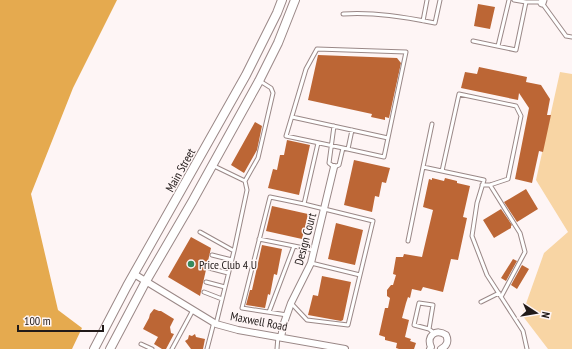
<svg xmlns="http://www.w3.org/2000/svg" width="572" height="349" viewBox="0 0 572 349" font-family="'PT Sans Narrow',sans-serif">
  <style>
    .green { fill: #f8d5a4 }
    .forest { fill: #e5aa4f }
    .building { fill: #bc6635 }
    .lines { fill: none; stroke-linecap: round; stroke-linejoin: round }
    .service-casing { stroke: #9a8887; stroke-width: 5 }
    .minor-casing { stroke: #9a8887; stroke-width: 8 }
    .tertiary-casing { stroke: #9a8887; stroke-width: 9 }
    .secondary-casing { stroke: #9a8887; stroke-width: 10 }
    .service { stroke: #fff; stroke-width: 3 }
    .minor { stroke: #fff; stroke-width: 6 }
    .tertiary { stroke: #fff; stroke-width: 7 }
    .secondary { stroke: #fff; stroke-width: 8 }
    .poi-dot { fill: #378b5d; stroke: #fef5f5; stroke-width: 1.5 }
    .labels { text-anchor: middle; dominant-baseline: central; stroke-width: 3; stroke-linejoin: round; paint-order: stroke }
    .street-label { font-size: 12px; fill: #211a19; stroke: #fef5f5 }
    .poi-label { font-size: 12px; fill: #211a19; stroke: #fef5f5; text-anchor: start }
  </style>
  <rect width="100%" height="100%" fill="#fef5f5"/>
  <path class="green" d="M560 72 572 74V349H548L522 315 544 253 568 232 536 180Z"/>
  <path class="forest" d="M0 0H117L73 88 31 194 58 310 82 328 72 349H0Z"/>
  <path class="building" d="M478 4 495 7 490 29 474 26Z
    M318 55 397 58 401 63 389 118 385 117V120L371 117 372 114 308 100Z
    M479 67 527 77 526 82 541 85 550 99 547 115H551L543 152 539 151 532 183 515 179 529 108 519 93 518 100 461 88 465 72 477 74Z
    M255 122 262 126 257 150 244 173 231 165Z
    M287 140 310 145 299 195 268 188 273 169 277 170 280 155H284Z
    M354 160 390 168 386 183 382 182 379 197 375 196 372 212 344 205Z
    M432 178 444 181 445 178 457 181V183L470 186 463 217 467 218 458 260 451 259 443 292 423 287 421 291 412 289 410 298 408 297 406 303 402 318 409 320 405 337 411 339 410 341 416 343 414 349H399L396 348 397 343 385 340V337L379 335 385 308H388L390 298 387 296V290L391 285H393L396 275 393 274 396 257H403L404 254 422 257 433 210 423 207 429 179 432 180Z
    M526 189 538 209 517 222 504 202Z
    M272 206 308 214 302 239 266 231Z
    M501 209 512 225 511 226V228L494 238 483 220Z
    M336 223 363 230 355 265 328 259Z
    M191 237 211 248 200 296 168 277Z
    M262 245 282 249 277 275 274 274 270 295 268 294 265 308 246 305 250 290H252Z
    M513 259 517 261 506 281 501 278Z
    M522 265 529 269 517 289 511 285Z
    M322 276 351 282 343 320 341 321 308 315 313 295 318 296Z
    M154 309 159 311H161L174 319 170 327 171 333 174 334 166 349H162L154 344 158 337 143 329 149 318 150 314Z
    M195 334 196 337 205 339 203 349H191L185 341 188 339 189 335 192 336Z"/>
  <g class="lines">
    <defs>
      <path id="service" d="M514 0 526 2H542
        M542 3 566 36 572 37
        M343 14C375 12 404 17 435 23L440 0
        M423 21 427 0
        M473 41 516 50 526 2
        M498 46 509 0
        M292 117 388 138
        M334 126 329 163 334 167 339 165 343 148 384 157 406 52 317 49 306 69 286 136C305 140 324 144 343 148
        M348 149 352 130
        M212 165 245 181 258 158 273 93 271 88 260 81
        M423 167 432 124
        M442 171 459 94 516 106 521 116 508 179 490 185H482
        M490 185 520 233 525 252 501 297
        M200 232 234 251 216 324
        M259 239 294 246
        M408 241 423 167 484 180 477 203 472 236 487 275 523 331 527 349
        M234 251 247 190 245 181
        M212 255 232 260
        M311 263 360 275
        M209 268 228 273
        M206 282 225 287
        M204 292 222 299
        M481 302 499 293
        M291 303 307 320 348 325 373 221 304 204
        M269 312 294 246 313 250
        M287 315 242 308 270 197 304 204 318 143
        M429 329 433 305 419 303 414 325 429 329 434 333
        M141 344 152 349
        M172 349 193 310
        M207 349 214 322
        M277 349 278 336"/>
      <path id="minor" d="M134 274 216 324 238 330 345 349
        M281 337 284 323 291 303 311 263 334 167
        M430 349 431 347C426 336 436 328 446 335 449 341 447 346 441 349"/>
      <path id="tertiary" d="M542 3 543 0"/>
      <path id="secondary" d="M94 349 127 286 246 75 277 13 282 0
        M110 349 146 281 192 202 259 81 278 43 295 0"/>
    </defs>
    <use href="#service" class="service-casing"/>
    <use href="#minor" class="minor-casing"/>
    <use href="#tertiary" class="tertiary-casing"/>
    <use href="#secondary" class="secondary-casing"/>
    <use href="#service" class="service"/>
    <use href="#minor" class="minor"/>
    <use href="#tertiary" class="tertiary"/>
    <use href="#secondary" class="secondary"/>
  </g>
  <circle class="poi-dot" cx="191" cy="264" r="4"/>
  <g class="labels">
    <g class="street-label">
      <text transform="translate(180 170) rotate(-61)">Main Street</text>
      <text transform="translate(305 239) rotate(-75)">Design Court</text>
      <text transform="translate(259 321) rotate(11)">Maxwell Road</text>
    </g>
    <g class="poi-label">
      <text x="199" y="264">Price Club 4 U</text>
    </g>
  </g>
  <g transform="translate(536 313) rotate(102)" stroke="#fef5f5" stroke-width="3" paint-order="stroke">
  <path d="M0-3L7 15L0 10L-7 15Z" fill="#211a19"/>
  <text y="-6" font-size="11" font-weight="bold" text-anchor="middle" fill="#211a19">N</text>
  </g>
  <path d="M18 325v6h85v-6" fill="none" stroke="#211a19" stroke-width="2"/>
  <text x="24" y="325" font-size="12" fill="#211a19" stroke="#fef5f5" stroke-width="3" paint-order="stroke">100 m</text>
</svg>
